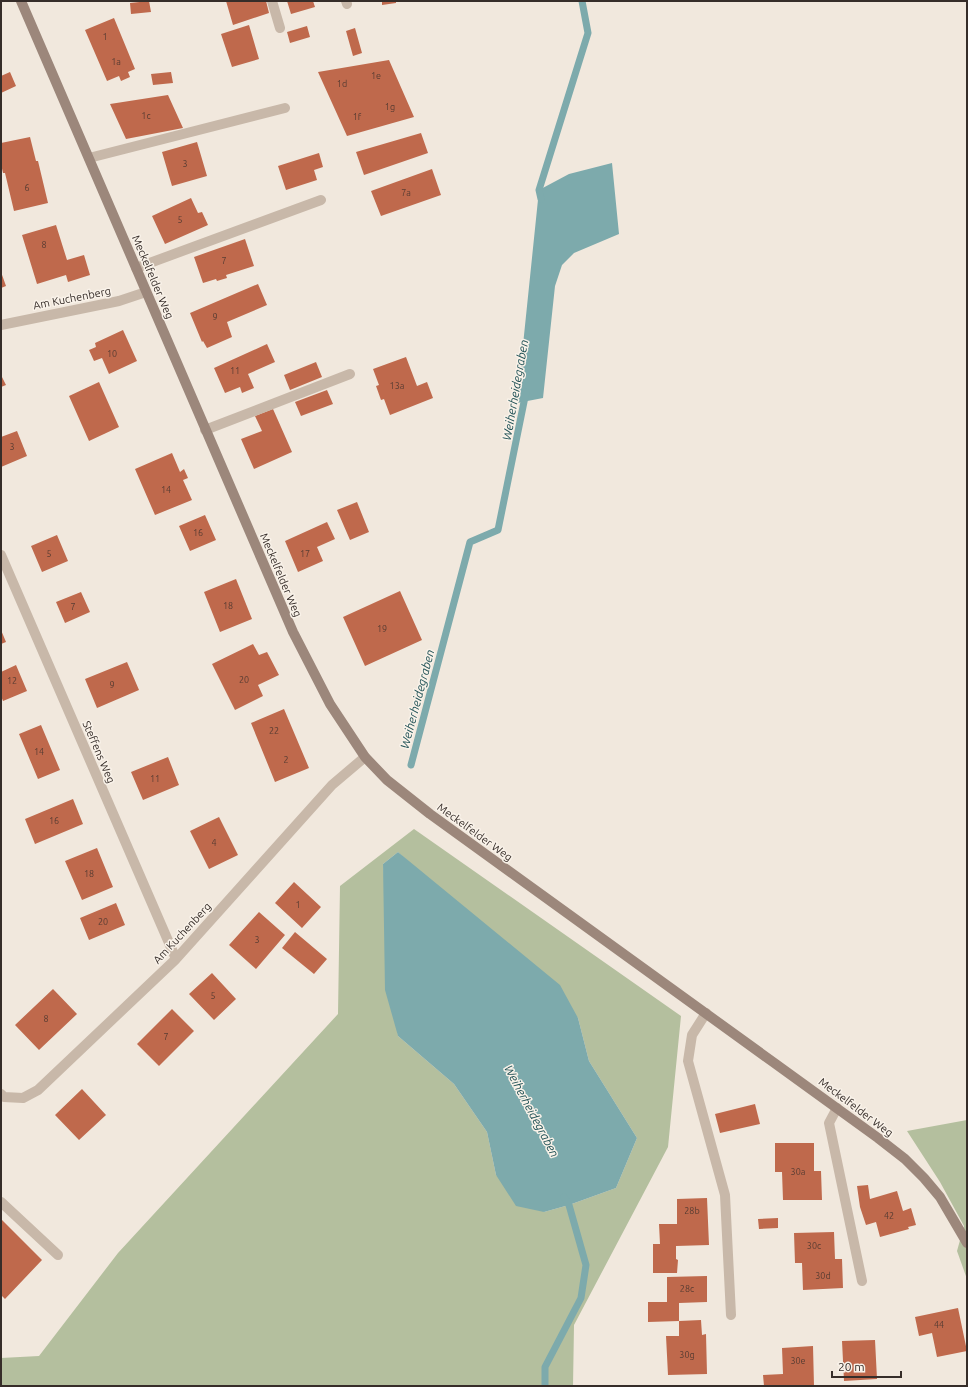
<svg xmlns="http://www.w3.org/2000/svg" width="968" height="1387" viewBox="0 0 968 1387" font-family="Ubuntu,sans-serif">
  <style>
    .green { fill: #b4bf9e; fill-rule: evenodd }
    .water { fill: #7daaac }
    .lines { fill: none; stroke-linecap: round; stroke-linejoin: round }
    .stream { stroke: #7daaac; stroke-width: 7 }
    .building { fill: #bf694c }
    .service { stroke: #c8b8a9; stroke-width: 10 }
    .minor { stroke: #c8b8a9; stroke-width: 10 }
    .secondary { stroke: #9c877b; stroke-width: 10 }
    .labels { text-anchor: middle; dominant-baseline: central; stroke-width: 3; stroke-linejoin: round; paint-order: stroke }
    .number-label { font-size: 9px; fill: #583c32 }
    .street-label { font-size: 11px; fill: #362d29; stroke: #f9f2e9 }
    .water-label { font-size: 12px; font-style: italic; fill: #205155; stroke: #f9f2e9 }
  </style>
  <rect width="100%" height="100%" fill="#f1e8dd"/>
  <path class="green" d="M414 829 681 1016 668 1147 574 1325 573 1386H1V1358L39 1356 118 1253 338 1014 340 886ZM398 852 578 1018 589 1061 637 1138 616 1188 569 1205 544 1212 496 1175 487 1132 454 1084 398 1036 383 864Z
    M967 1120V1279L957 1251 964 1226 940 1182 907 1131Z"/>
  <path class="water" d="M612 163 619 234 574 253 562 265 555 286 543 398 517 403 539 190 569 174Z
    M398 852 560 985 578 1018 589 1061 637 1138 616 1188 569 1205 544 1212 516 1206 496 1175 487 1132 454 1084 398 1036 385 990 383 864Z"/>
  <g class="lines">
    <path class="stream" d="M541 199 539 190 588 33 582 1
      M411 765 470 542 498 530 526 392
      M545 1386V1367L581 1298 586 1265 569 1205 564 1197"/>
  </g>
  <path class="building" d="M149 1 151 12 131 14 130 3Z
    M226 1H266L269 13 233 25Z
    M287 1H313L315 7 291 14Z
    M382 1H396V3L382 5Z
    M114 18 135 69 128 72 130 77 121 81 119 76 107 81 85 30Z
    M249 25 259 59 232 67 221 34Z
    M307 26 310 37 290 43 287 32Z
    M355 28 362 53 353 56 346 31Z
    M389 60 414 117 347 136 318 72Z
    M10 72 16 86 1 93V76Z
    M171 72 173 83 153 85 151 74Z
    M168 95 183 128 126 139 110 104Z
    M421 133 428 153 364 175 356 152Z
    M30 137 36 161H38L48 203 14 211 5 173H3L1 164V143Z
    M197 142 207 176 172 186 162 152Z
    M319 153 323 167 314 170 317 180 286 190 278 166Z
    M432 169 441 195 381 216 371 191Z
    M191 198 198 213 202 212 208 225 165 244 152 216Z
    M56 225 67 260 84 255 90 275 68 282 66 275 37 284 22 235Z
    M245 239 254 266 226 275 227 278 217 281 216 279 203 283 194 257Z
    M1 272 6 286 1 288Z
    M258 284 267 305 227 322 232 337 207 348 203 341 202 342 190 313Z
    M123 330 137 361 109 374 102 358 94 361 89 350 96 347 95 343Z
    M267 344 275 362 248 374 254 388 242 393 240 387 225 393 214 368Z
    M406 357 417 386 427 382 433 398 390 415 384 399 381 400 376 386 379 385 373 369Z
    M316 362 322 377 290 390 284 375Z
    M1 375 6 385 1 387Z
    M99 382 119 427 89 441 69 396Z
    M327 390 333 404 301 416 295 402Z
    M273 409 292 452 254 469 241 439 262 431 255 416Z
    M17 431 27 456 1 467V437Z
    M172 453 180 472 184 469 188 478 183 480 192 500 155 515 135 469Z
    M357 502 369 532 350 540 337 510Z
    M205 515 216 540 190 551 179 526Z
    M327 522 335 539 317 547 323 561 298 572 285 541Z
    M57 535 68 561 42 572 31 546Z
    M236 579 252 619 220 632 204 592Z
    M400 591 422 640 365 666 343 617Z
    M81 592 90 612 65 623 56 602Z
    M1 630 6 642 1 644Z
    M253 644 259 655 267 652 279 675 258 685 263 696 235 710 212 664Z
    M127 662 139 690 97 708 85 679Z
    M16 665 27 691 3 701 1 696V672Z
    M284 709 309 768 275 782 251 723Z
    M41 725 60 770 38 779 19 734Z
    M168 757 179 785 143 800 131 772Z
    M73 799 83 824 35 844 25 819Z
    M219 817 238 855 209 869 190 831Z
    M97 848 113 887 82 900 65 861Z
    M294 882 321 907 302 928 275 903Z
    M116 903 125 925 89 940 80 918Z
    M259 912 285 935 256 969 229 945Z
    M295 932 327 959 314 974 282 948Z
    M212 973 236 999 214 1020 189 994Z
    M53 989 77 1014 39 1050 15 1025Z
    M172 1009 194 1031 159 1066 137 1044Z
    M82 1089 106 1115 79 1140 55 1115Z
    M755 1104 760 1124 720 1133 715 1114Z
    M775 1143H814V1171H821L822 1200H783L782 1172H775Z
    M868 1185 870 1199 897 1191 903 1211 911 1208 916 1225 908 1227 909 1229 880 1237 876 1222 866 1225 860 1207 857 1186Z
    M707 1198 709 1245 676 1246V1259L678 1260 677 1273H653V1244H660L659 1224H677V1199Z
    M778 1218V1228L759 1229 758 1219Z
    M1 1219 42 1260 5 1299 1 1295Z
    M834 1232 835 1259H842L843 1288 803 1290 802 1263H795L794 1233Z
    M707 1276V1302L679 1303V1321L648 1322V1302H667V1277Z
    M958 1308 967 1351 937 1357 932 1333 919 1336 915 1317Z
    M701 1320 702 1335 706 1334 707 1374 668 1375 666 1336H679V1321Z
    M875 1340 877 1379 844 1381 842 1341Z
    M813 1346 814 1386H764L763 1375 783 1374 782 1348Z"/>
  <g class="lines">
    <path class="service" d="M272 1 280 28
      M346 1 347 4
      M89 158 285 108
      M136 268 321 200
      M205 430 350 374
      M837 1108 829 1123 862 1281
      M1 1202 58 1255"/>
    <path class="minor" d="M1 325 119 301 146 292
      M1 555 176 959
      M706 1013 692 1035 688 1061 725 1195 731 1315
      M1 1094 4 1097 23 1098 38 1090 176 959 332 785 365 757"/>
    <path class="secondary" d="M21 1 293 632 330 704 365 757 387 780 430 814 773 1062 878 1138 905 1159 924 1178 940 1197 967 1243"/>
  </g>
  <g class="labels">
    <g class="number-label">
      <text x="105" y="37">1</text>
      <text x="116" y="62">1a</text>
      <text x="376" y="76">1e</text>
      <text x="342" y="84">1d</text>
      <text x="390" y="107">1g</text>
      <text x="146" y="116">1c</text>
      <text x="357" y="117">1f</text>
      <text x="185" y="164">3</text>
      <text x="27" y="188">6</text>
      <text x="406" y="193">7a</text>
      <text x="180" y="220">5</text>
      <text x="44" y="245">8</text>
      <text x="224" y="261">7</text>
      <text x="215" y="317">9</text>
      <text x="112" y="354">10</text>
      <text x="235" y="371">11</text>
      <text x="397" y="386">13a</text>
      <text x="12" y="447">3</text>
      <text x="166" y="490">14</text>
      <text x="198" y="533">16</text>
      <text x="49" y="554">5</text>
      <text x="305" y="554">17</text>
      <text x="228" y="606">18</text>
      <text x="73" y="607">7</text>
      <text x="382" y="629">19</text>
      <text x="244" y="680">20</text>
      <text x="12" y="681">12</text>
      <text x="112" y="685">9</text>
      <text x="274" y="731">22</text>
      <text x="39" y="752">14</text>
      <text x="286" y="760">2</text>
      <text x="155" y="779">11</text>
      <text x="54" y="821">16</text>
      <text x="214" y="843">4</text>
      <text x="89" y="874">18</text>
      <text x="298" y="905">1</text>
      <text x="103" y="922">20</text>
      <text x="257" y="940">3</text>
      <text x="213" y="996">5</text>
      <text x="46" y="1019">8</text>
      <text x="166" y="1037">7</text>
      <text x="798" y="1172">30a</text>
      <text x="692" y="1211">28b</text>
      <text x="889" y="1216">42</text>
      <text x="814" y="1246">30c</text>
      <text x="823" y="1276">30d</text>
      <text x="687" y="1289">28c</text>
      <text x="939" y="1325">44</text>
      <text x="687" y="1355">30g</text>
      <text x="798" y="1361">30e</text>
    </g>
    <g class="street-label">
      <text transform="translate(153 277) rotate(67)">Meckelfelder Weg</text>
      <text transform="translate(72 298) rotate(-11)">Am Kuchenberg</text>
      <text transform="translate(281 575) rotate(67)">Meckelfelder Weg</text>
      <text transform="translate(99 752) rotate(67)">Steffens Weg</text>
      <text transform="translate(475 832) rotate(36)">Meckelfelder Weg</text>
      <text transform="translate(182 933) rotate(-47)">Am Kuchenberg</text>
      <text transform="translate(856 1107) rotate(37)">Meckelfelder Weg</text>
    </g>
    <g class="water-label">
      <text transform="translate(515 390) rotate(-80)">Weiherheidegraben</text>
      <text transform="translate(417 699) rotate(-75)">Weiherheidegraben</text>
      <text transform="translate(532 1111) rotate(62)">Weiherheidegraben</text>
    </g>
  </g>
  <rect width="968" height="1387" fill="none" stroke="#362d29" stroke-width="4"/>
  <path d="M832 1371v6h69v-6" fill="none" stroke="#362d29" stroke-width="2"/>
  <text x="838" y="1371" font-size="12" fill="#362d29" stroke="#f9f2e9" stroke-width="3" paint-order="stroke">20 m</text>
</svg>
